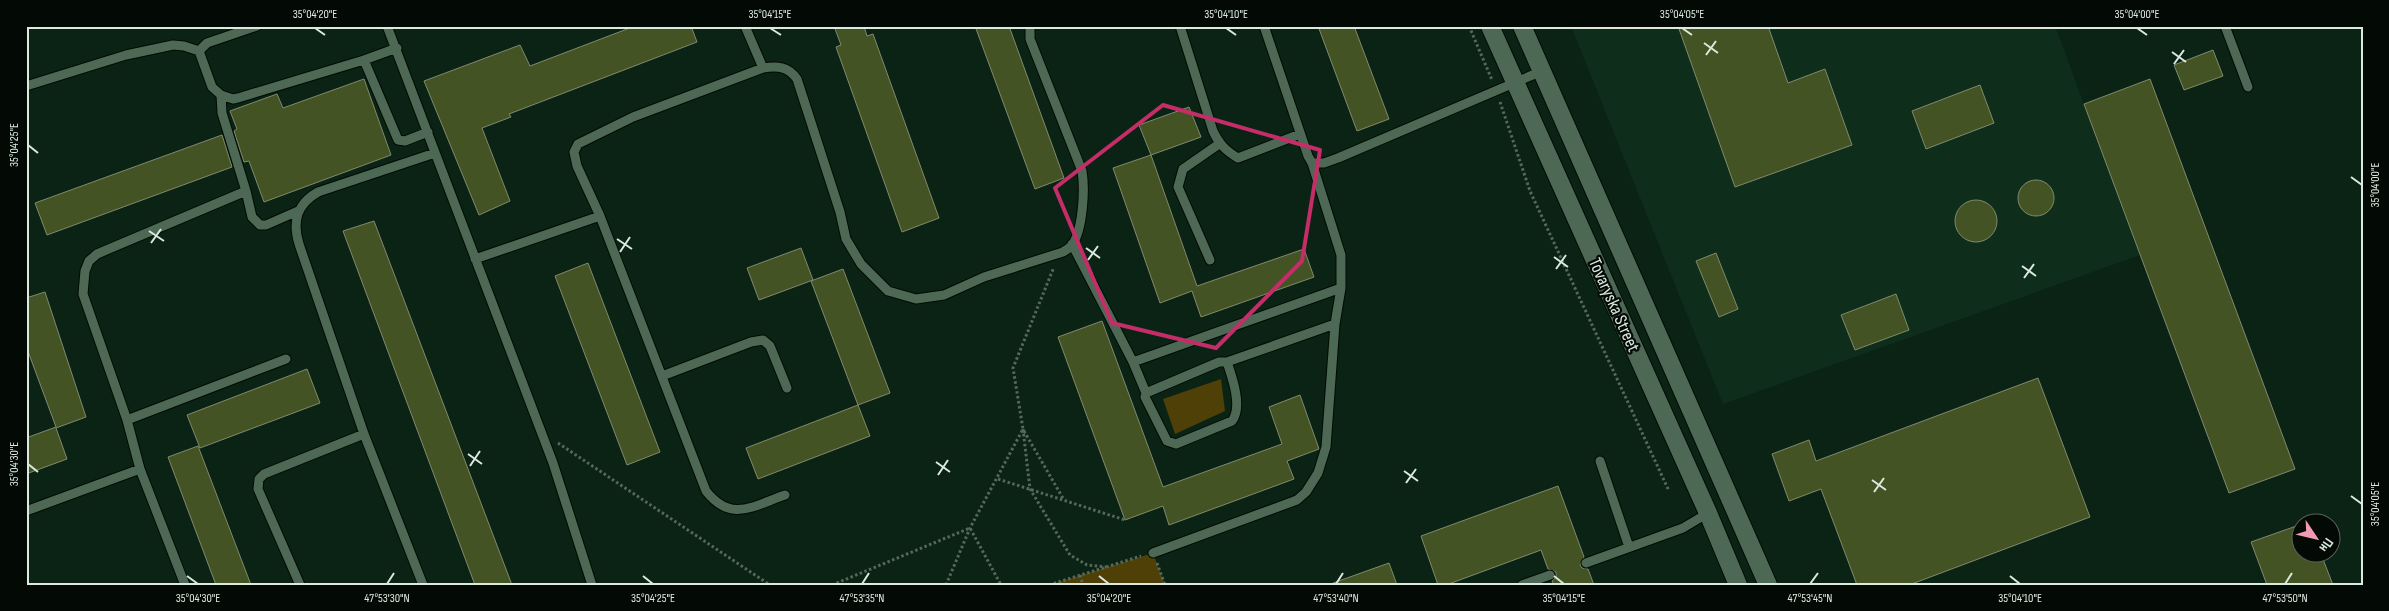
<svg xmlns="http://www.w3.org/2000/svg" width="2389" height="611" viewBox="0 0 2389 611" font-family="'Sofia Sans Condensed',sans-serif">
  <style>
    .built { fill: #0e2e1b }
    .green { fill: #4e4006 }
    .building { fill: #445323; stroke: #808a6e }
    .lines { fill: none; stroke-linecap: round; stroke-linejoin: round }
    .lane-casing { stroke: #000c02; stroke-width: 11 }
    .street-casing { stroke: #000c02; stroke-width: 20 }
    .path { stroke: #54695b; stroke-width: 3; stroke-dasharray: 2.5 2.5; stroke-linecap: butt }
    .lane { stroke: #4e6856; stroke-width: 9 }
    .street { stroke: #4e6856; stroke-width: 18 }
    .marked { fill: none; stroke: #c42d68; stroke-width: 4; stroke-linejoin: round }
    .ticks { fill: none; stroke: #dbe9df; stroke-width: 2 }
    .labels { text-anchor: middle; dominant-baseline: central; stroke-width: 4.5; stroke-linejoin: round; paint-order: stroke }
    .street-label { font-size: 18px; fill: #dbe9df; stroke: #030a05 }
    .neatline { fill: none; stroke: #dbe9df; stroke-width: 2 }
    .ticks-label { font-size: 12px; text-anchor: middle; fill: #dbe9df }
  </style>
  <rect width="100%" height="100%" fill="#0b2314"/>
  <path class="built" d="M1571 26H2055L2140 255 1723 404Z"/>
  <path class="green" d="M1221 379 1225 411 1175 434 1163 399Z
    M1153 553 1165 585H1049Z"/>
  <path class="building" d="M635 26H691L697 42 509 114 511 117 482 128 510 201 479 215 424 81 520 45 530 66Z
    M834 26H864L867 36 873 34 939 218 902 232 836 47 841 45Z
    M975 26H1009L1064 178 1035 189Z
    M1318 26H1354L1389 119 1357 131Z
    M1678 26H1768L1788 83 1825 69 1852 145 1735 187Z
    M2213 50 2223 76 2184 90 2174 65Z
    M364 79 391 155 264 202 249 161 244 162 234 131 237 129 230 111 277 94 283 108Z
    M2150 79 2295 469 2229 493 2084 104Z
    M1980 85 1994 123 1926 149 1912 111Z
    M1189 107 1201 137 1151 155 1139 125Z
    M222 135 232 167 47 235 35 203Z
    M1151 155 1197 286 1304 249 1314 277 1201 317 1192 291 1160 303 1113 168Z
    M2018 198a18 18 0 1 1 36 0a18 18 0 1 1-36 0Z
    M1955 221a21 21 0 1 1 42 0a21 21 0 1 1-42 0Z
    M374 221 512 585H475L343 231Z
    M801 248 813 280 759 300 747 268Z
    M1716 253 1738 309 1719 317 1696 261Z
    M588 263 660 452 627 465 555 276Z
    M843 269 890 393 858 405 811 281Z
    M45 292 86 417 56 428 67 459 26 474V438L56 427 26 346V298Z
    M1896 294 1909 330 1855 350 1841 315Z
    M1102 321 1163 487 1282 444 1269 407 1300 395 1319 449 1287 461 1294 479 1169 525 1163 506 1125 520 1058 337Z
    M307 369 320 403 200 448 187 415Z
    M2038 378 2090 517 1909 585H1857L1821 489 1789 501 1772 454 1809 440 1816 461Z
    M858 405 870 436 758 479 746 448Z
    M198 446 251 585H216L168 457Z
    M1558 486 1584 557 1580 565 1582 568 1588 569 1594 585H1554L1552 581 1556 577V572L1548 569 1541 550 1446 585H1438L1421 536Z
    M2302 524V554H2321L2333 585H2267L2251 542Z
    M1389 563 1397 585H1333V583Z"/>
  <g class="lines">
    <defs>
      <path id="lane" d="M387 26 553 463 592 585
        M745 26 763 68
        M1180 26 1213 131C1219 144 1226 151 1238 158L1300 134
        M1264 26 1308 156 1312 163H1324L1338 158 1542 71
        M2225 26 2248 87
        M397 48 364 60 398 140 405 141 428 132
        M26 86 126 55 173 45 184 46 199 51
        M221 95 233 99 238 98 364 60
        M246 191 252 217 260 225H266L298 211
        M1072 244 1133 362 1146 393
        M475 259 600 216
        M1210 260 1178 187 1183 169 1219 144
        M1133 362 1341 288
        M1227 362H1219L1146 393 1145 397 1167 441 1176 444 1232 421C1243 407 1232 377 1227 362L1335 324
        M662 376 751 342 763 340 770 346 787 388
        M127 420 286 359
        M1600 461 1629 547
        M140 469 127 420 83 294 85 271 89 261 97 254 246 191 222 113 221 95 212 87 199 51 207 43 257 26
        M785 495C753 506 731 523 706 491L600 216 577 166 574 152 578 144 633 117 763 68C777 66 788 66 797 79L840 212 846 239 861 264 888 291 916 299 944 295 984 277 1063 252C1066 250 1070 248 1072 245 1083 230 1085 189 1082 171L1030 39V26
        M26 511 140 469 185 585
        M1153 553 1297 500 1306 492 1318 473 1326 447 1335 324 1341 288V255L1312 163
        M1586 563 1683 528 1708 513
        M300 585 258 489 259 479 264 474 364 434
        M423 585 364 434 299 244C292 221 297 204 318 192L435 153
        M1522 585 1550 575"/>
      <path id="street" d="M1490 26 1708 513 1738 585
        M1522 26 1768 585"/>
    </defs>
    <use href="#lane" class="lane-casing"/>
    <use href="#street" class="street-casing"/>
    <path class="path" d="M1469 26 1492 80
      M1500 102 1530 191 1669 491
      M1023 429 1030 489 1070 555 1087 565 1106 567
      M1024 431 1064 500
      M558 443 770 585
      M998 479 1125 520
      M1157 563 1165 585
      M1080 575 1083 585
      M832 585 970 528 1001 585
      M946 585 970 528 1023 429 1013 368 1054 267
      M1049 585 1141 556"/>
    <use href="#lane" class="lane"/>
    <use href="#street" class="street"/>
  </g>
  <path class="marked" d="M1163 105 1320 150 1302 261 1216 348 1112 323 1055 188Z"/>
  <path class="ticks" d="M315 28 325 35M770 28 781 35M1226 28 1236 35M1682 28 1692 35M2137 28 2147 35M1704 43 1718 53M2172 52 2186 62M1706 55 1716 41M2174 64 2184 50M28 145 38 153M2351 177 2362 185M149 231 164 241M617 239 632 249M151 243 161 229M1086 248 1100 258M620 252 630 237M1554 257 1568 267M1088 260 1098 246M2022 266 2036 276M1556 269 1566 255M2024 278 2034 264M468 454 482 464M936 462 950 472M28 464 38 472M470 466 480 451M1404 471 1418 481M938 475 948 460M1872 480 1886 490M1406 483 1416 469M1874 492 1884 478M2351 496 2362 504M187 576 198 584M643 576 653 584M1099 576 1109 584M1554 576 1564 584M2010 576 2020 584M387 584 394 573M862 584 869 573M1336 584 1343 573M1810 584 1818 573M2285 584 2292 573"/>
  <g class="labels">
    <g class="street-label">
      <text transform="translate(1614 305) rotate(66)">Tovaryska Street</text>
    </g>
  </g>
  <rect width="2389" height="611" fill="none" stroke="#030a05" stroke-width="55"/>
  <g transform="translate(2316 538) rotate(125)"><circle r="24" fill="#030a05" stroke="#59635c"/>
  <path d="M0-4L9 19L0 12L-9 19Z" fill="#f19ab1"/>
  <text y="-8" font-size="14" font-weight="bold" text-anchor="middle" fill="#dbe9df">Пн</text>
  </g>
  <rect x="28" y="28" width="2334" height="556" class="neatline"/>
  <g class="ticks-label">
    <text x="315" y="18">35°04'20"E</text>
    <text x="770" y="18">35°04'15"E</text>
    <text x="1226" y="18">35°04'10"E</text>
    <text x="1682" y="18">35°04'05"E</text>
    <text x="2137" y="18">35°04'00"E</text>
    <text transform="translate(14 145) rotate(-90)" y="4">35°04'25"E</text>
    <text transform="translate(2375 185) rotate(-90)" y="4">35°04'00"E</text>
    <text transform="translate(14 464) rotate(-90)" y="4">35°04'30"E</text>
    <text transform="translate(2375 504) rotate(-90)" y="4">35°04'05"E</text>
    <text x="198" y="602">35°04'30"E</text>
    <text x="387" y="602">47°53'30"N</text>
    <text x="653" y="602">35°04'25"E</text>
    <text x="862" y="602">47°53'35"N</text>
    <text x="1109" y="602">35°04'20"E</text>
    <text x="1336" y="602">47°53'40"N</text>
    <text x="1564" y="602">35°04'15"E</text>
    <text x="1810" y="602">47°53'45"N</text>
    <text x="2020" y="602">35°04'10"E</text>
    <text x="2285" y="602">47°53'50"N</text>
  </g>
</svg>
